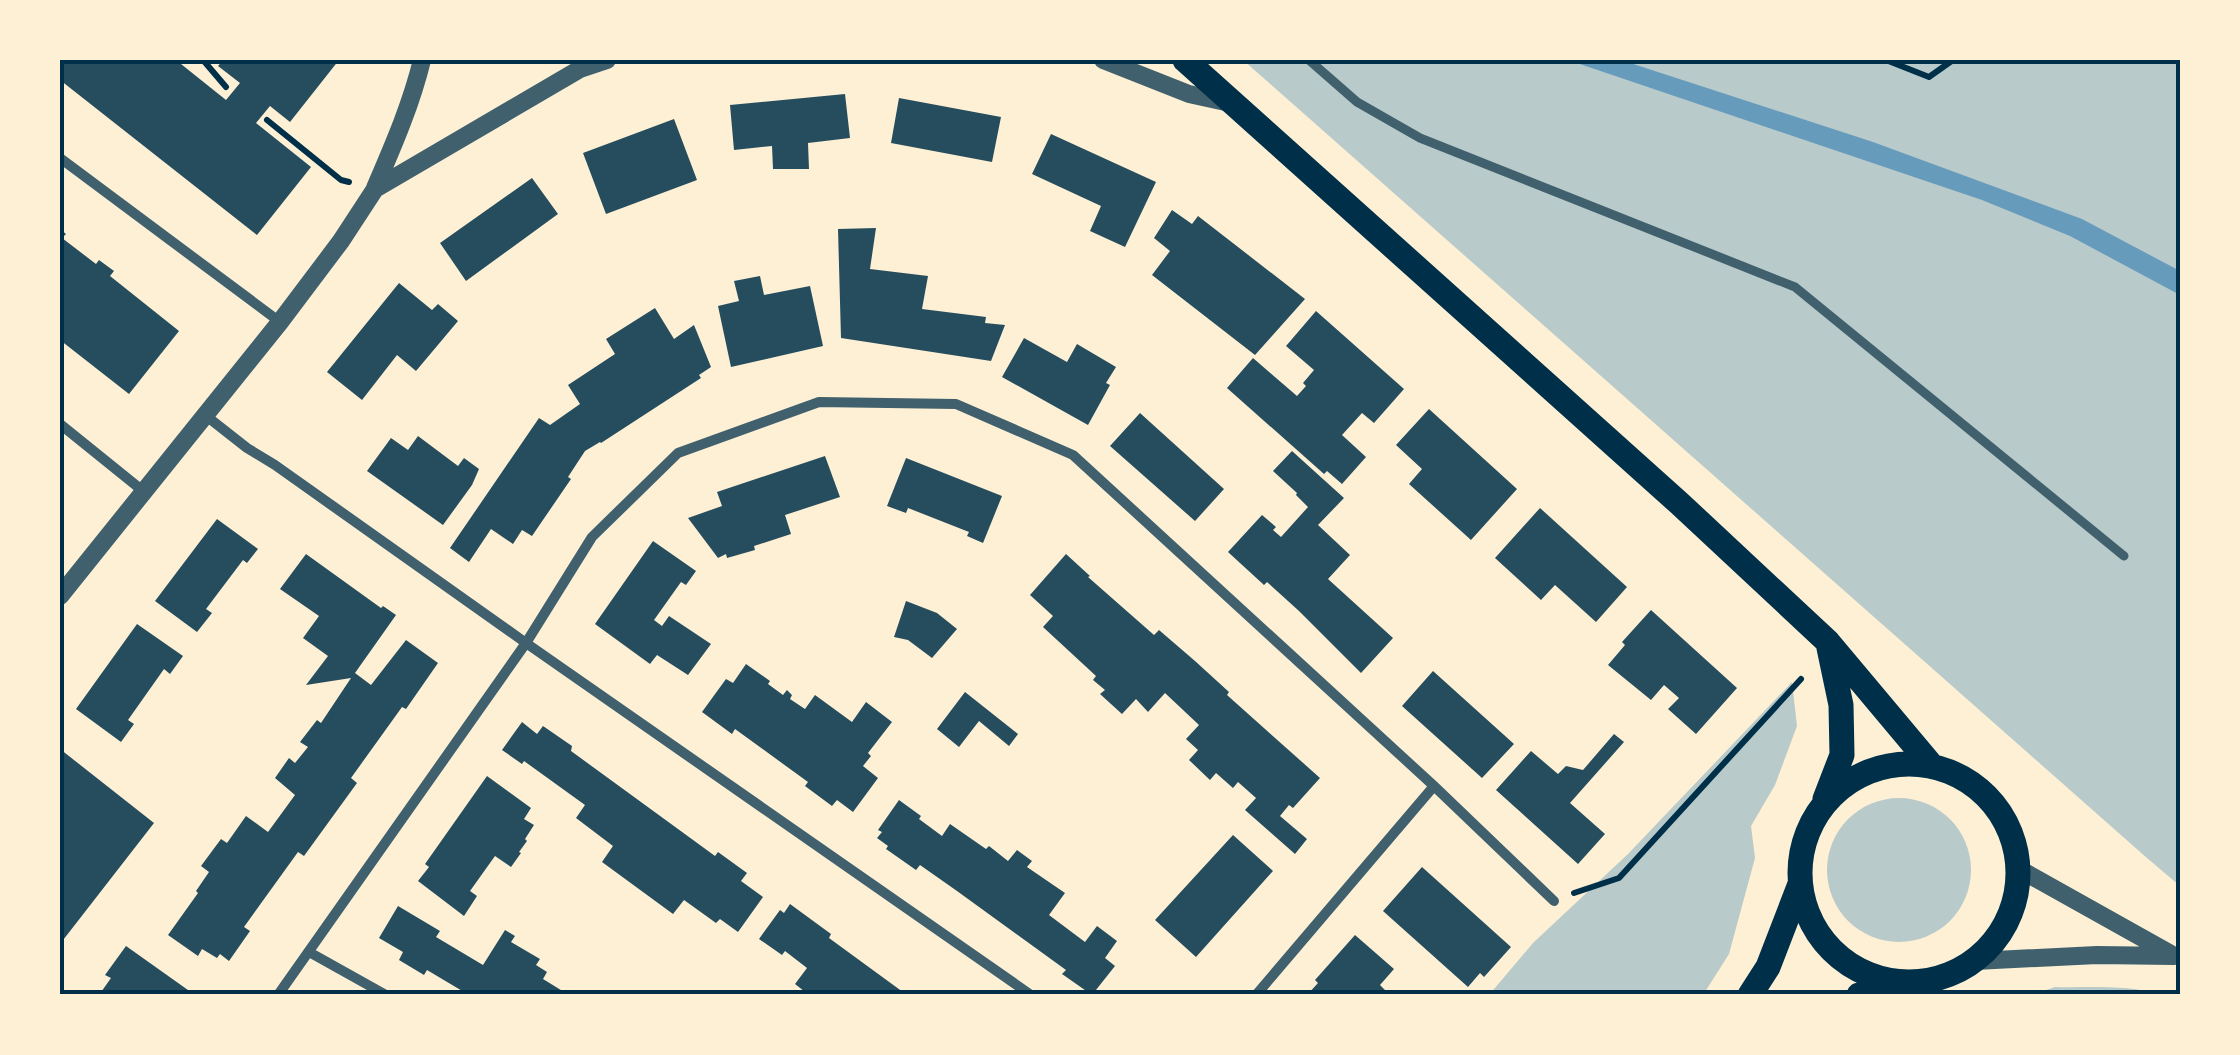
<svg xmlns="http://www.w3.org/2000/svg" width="2240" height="1055" viewBox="0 0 2240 1055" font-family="'Fira Sans Condensed',sans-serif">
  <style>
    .green { fill: #b9caca }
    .water { fill: #669bbc }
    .building { fill: #264d5e }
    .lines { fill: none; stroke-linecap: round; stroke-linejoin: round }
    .path { stroke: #003049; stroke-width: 6 }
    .pedestrian { stroke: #3f606c; stroke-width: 9 }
    .minor { stroke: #3f606c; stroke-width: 10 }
    .tertiary { stroke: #3f606c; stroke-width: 18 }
    .primary { stroke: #003049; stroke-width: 25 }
    .neatline { fill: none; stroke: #003049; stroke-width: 4 }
  </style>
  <rect width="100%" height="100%" fill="#fdf0d5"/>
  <path class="green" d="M1243 60H2180V886L2147 858Z
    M1792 682 1797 726 1775 785 1751 826 1755 858 1729 954 1703 995H1489L1533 943 1628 854Z
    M1827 870a72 72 0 1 1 144 0a72 72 0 1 1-144 0Z
    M2055 987C2086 988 2130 984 2159 995H2031Z"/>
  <path class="water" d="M1568 60H1621L1873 142 2082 219 2180 271V295L2070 236 1982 200Z"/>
  <path class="building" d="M60 60H176L226 100 240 83 218 66 223 60H339L290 122 270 106 256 123 311 167 257 235 60 80Z
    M845 94 850 138 808 143 809 169H773L772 146 734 150 730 105Z
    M899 98 1001 117 992 162 891 143Z
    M674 119 697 180 606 214 583 153Z
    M1051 134 1156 182 1125 247 1090 231 1101 206 1032 174Z
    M532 178 558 214 466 281 440 243Z
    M1172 210 1192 224 1198 216 1305 299 1255 355 1152 275 1170 251 1154 238Z
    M876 228 870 269 928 276 922 309 986 317 985 323 1005 325 991 361 841 338 838 229Z
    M60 229 66 234 62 238 96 264 99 260 114 271 110 276 179 331 129 394 60 340Z
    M760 276 764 295 810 286 823 346 731 367 718 306 739 301 734 281Z
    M399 283 432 310 438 304 458 321 416 371 397 355 362 400 327 372Z
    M655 308 674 339 694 325 711 367 699 375 701 378 601 443 600 442 585 451 568 477 571 479 532 536 522 530 513 544 491 529 469 562 450 548 539 418 550 425 580 404 568 385 615 354 606 339Z
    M1316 311 1404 389 1374 423 1362 413 1342 435 1366 457 1342 484 1327 471 1324 474 1227 388 1253 358 1297 396 1306 386 1303 383 1314 370 1286 346Z
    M1024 338 1067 362 1077 344 1116 367 1106 383 1110 385 1088 425 1002 377Z
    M1429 409 1517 489 1471 540 1409 484 1422 469 1396 445Z
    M1140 413 1224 489 1195 521 1110 446Z
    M418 436 458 466 464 458 479 469 472 485 443 525 367 471 391 438 408 450Z
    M1292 451 1344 498 1318 525 1350 555 1328 579 1393 638 1361 673 1299 611 1267 582 1264 585 1228 552 1262 515 1276 527 1273 530 1281 537 1308 507 1296 495 1297 493 1273 471Z
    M825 456 840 497 785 515 791 534 754 546 755 550 727 558 726 554 718 558 688 518 722 506 717 492Z
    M906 458 1002 496 983 543 967 536 969 532 908 508 906 513 887 506Z
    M1540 508 1627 587 1596 622 1555 585 1541 600 1495 558Z
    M217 519 258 549 247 563 243 560 206 609 212 613 197 632 155 601Z
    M653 541 696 571 686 585 681 582 654 620 662 626 669 616 711 644 688 675 657 655 650 664 595 624Z
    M306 554 381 608 383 606 396 615 355 673 371 685 406 640 438 663 406 709 402 707 351 778 357 783 304 856 298 852 244 927 250 931 229 961 220 954 217 958 202 949 198 956 168 935 198 893 196 891 209 872 201 866 221 839 227 843 246 816 268 832 295 795 275 778 289 758 295 763 308 747 300 742 317 720 321 723 351 678 306 685 328 656 303 638 319 616 280 589Z
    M1066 554 1090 576 1088 577 1154 635 1159 630 1195 661 1229 692 1227 695 1320 778 1293 808 1289 805 1280 816 1307 839 1295 854 1245 810 1256 798 1238 782 1233 788 1216 773 1210 780 1189 760 1198 750 1186 739 1199 725 1165 693 1148 712 1136 699 1122 714 1100 694 1105 690 1093 680 1096 676 1043 627 1053 616 1030 595Z
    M906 601 937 613 957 629 932 658 908 640 894 637Z
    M1651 610 1737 688 1696 734 1668 709 1679 698 1664 685 1651 700 1608 665 1625 645 1622 642Z
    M137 624 183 656 170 674 164 669 128 720 134 724 121 742 76 709Z
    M746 664 770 681 768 684 783 695 787 690 792 695 790 699 805 709 815 695 852 722 866 702 892 722 868 753 871 756 863 766 878 778 853 812 837 800 832 806 805 786 808 782 735 729 732 734 702 712 726 679 733 683Z
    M1433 671 1514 744 1482 778 1402 706Z
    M965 692 1018 734 1009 746 979 721 959 747 937 729Z
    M522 722 537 734 543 726 572 746 571 751 678 829 715 856 718 852 747 873 741 881 763 897 738 932 720 919 716 923 684 900 673 914 602 862 613 846 576 818 585 805 524 761 522 764 502 750Z
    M1614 734 1624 742 1570 803 1605 834 1578 864 1496 790 1531 751 1558 774 1566 766 1583 770Z
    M60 749 154 823 60 944Z
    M487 776 531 808 524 819 534 825 525 839 527 841 519 852 521 853 511 867 495 856 470 891 477 896 464 916 418 881 429 867 425 864Z
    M899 800 921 816 919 819 942 836 950 824 986 849 989 846 1008 861 1017 850 1032 861 1027 867 1065 893 1049 915 1085 942 1097 926 1117 941 1105 958 1115 966 1092 995 1062 974 1066 970 957 891 920 865 916 870 886 849 888 846 877 838 882 832 878 830Z
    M1233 835 1273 871 1196 957 1155 920Z
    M1422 867 1511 947 1484 977 1480 973 1468 987 1383 911Z
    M790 904 831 934 829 938 907 995H809L795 984 807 968 785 951 782 955 759 939 780 910 784 913Z
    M398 906 440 931 436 937 483 965 505 930 515 936 511 942 540 959 536 965 547 972 543 979 569 995H469L427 970 424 975 399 960 403 952 379 938Z
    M1355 935 1394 969 1380 985 1390 995H1307L1318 983 1315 980Z
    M126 946 195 995H99L111 978 105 975Z"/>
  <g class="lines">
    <path class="path" d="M203 60 226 87
      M1886 60 1929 77 1953 60
      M267 120 341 180 349 182
      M1574 893 1619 878 1801 679"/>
    <path class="pedestrian" d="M1309 60 1357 102 1420 138 1795 287 2124 556"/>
    <path class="minor" d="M60 158 280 322
      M205 415 247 448 275 465 526 643 1031 995
      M60 424 143 491
      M309 952 386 995
      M278 995 526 643 592 537 678 453 819 402 956 404 1073 455 1434 786 1554 901
      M1256 995 1434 786"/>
    <path class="tertiary" d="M1103 60 1189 94 1230 103
      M375 188C393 146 411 105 422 60
      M60 596 280 322 341 241 375 189 580 69 607 60
      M2019 869 2171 954
      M1975 961 2097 955 2174 956"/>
    <path class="primary" d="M1185 60 1679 503 1828 642 1932 766
      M1800 873a109 109 0 1 1 218 0a109 109 0 1 1-218 0Z
      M1825 799 1842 755 1841 705 1829 648
      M1750 995 1768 967 1800 884
      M1859 995 1903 986"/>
  </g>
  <rect width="2240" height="1055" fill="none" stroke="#fdf0d5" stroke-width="125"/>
  <rect x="62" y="62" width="2116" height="930" class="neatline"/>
</svg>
